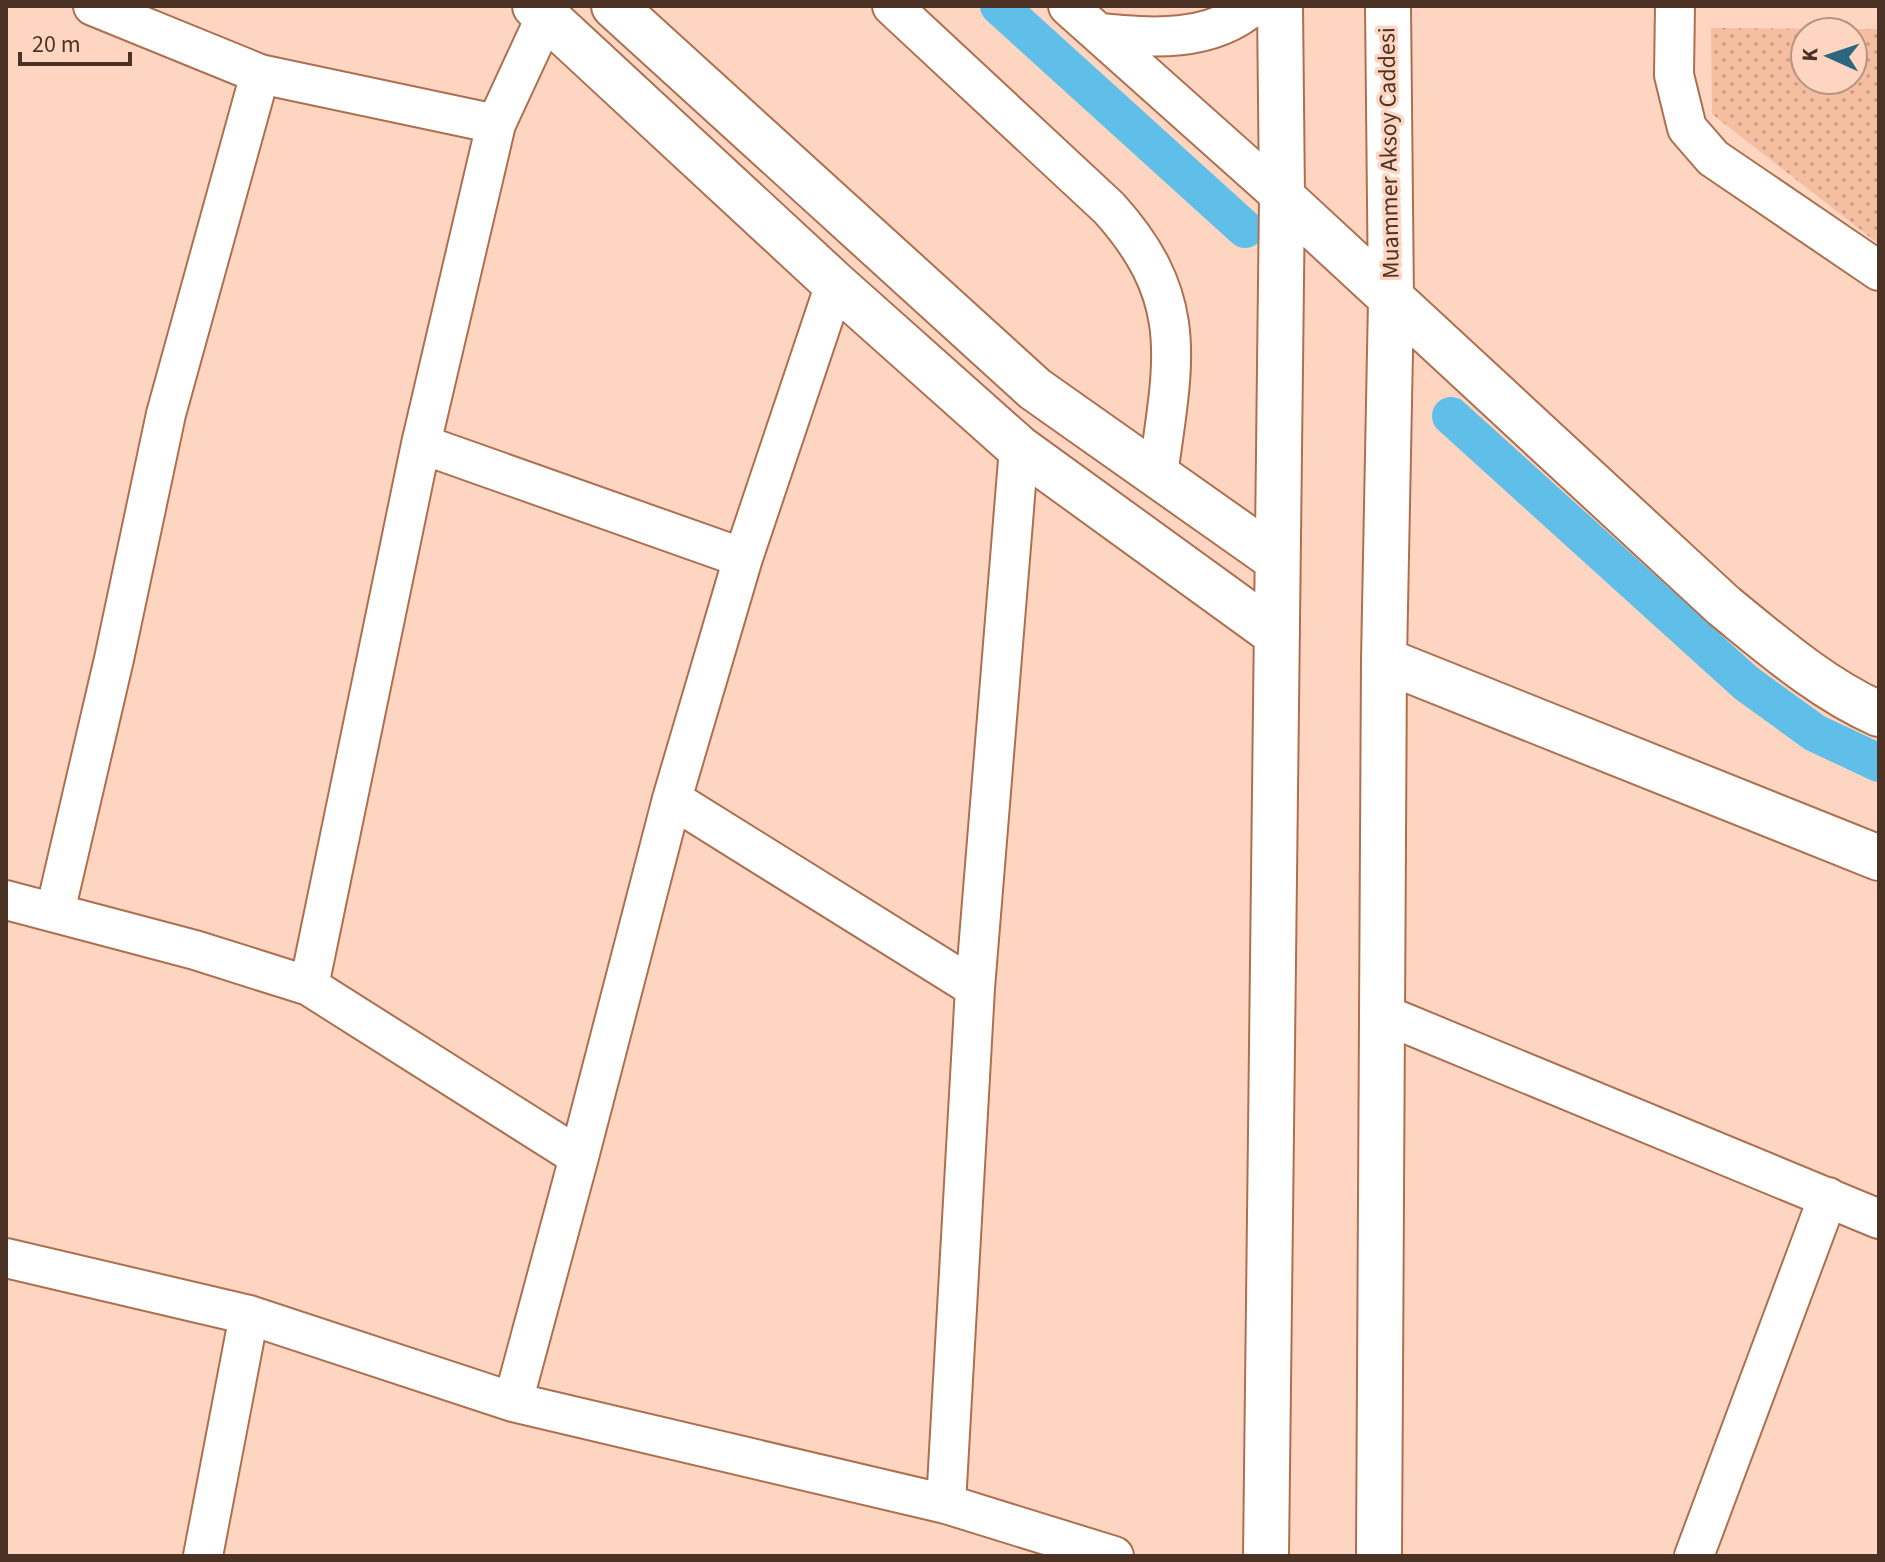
<svg xmlns="http://www.w3.org/2000/svg" width="1885" height="1562" viewBox="0 0 1885 1562" font-family="'Source Sans 3',sans-serif">
  <style>
    .grass { fill: url(#grass-dots); fill-rule: evenodd }
    .lines { fill: none; stroke-linecap: round; stroke-linejoin: round }
    .canal { stroke: #60bfe9; stroke-width: 38 }
    .street-casing { stroke: #ac7050; stroke-width: 42 }
    .secondary-casing { stroke: #ac7050; stroke-width: 48 }
    .street { stroke: #fff; stroke-width: 38 }
    .secondary { stroke: #fff; stroke-width: 44 }
    .labels { text-anchor: middle; dominant-baseline: central; stroke-width: 7; stroke-linejoin: round; paint-order: stroke }
    .street-label { font-size: 24px; fill: #4c3224; stroke: #fed5c1 }
  </style>
  <defs>
    <pattern id="grass-dots" width="8" height="8" patternUnits="userSpaceOnUse" patternTransform="scale(2)"><rect width="8" height="8" fill="#f5bea1"/><path d="M2 2h.1M6 6h.1" fill="none" stroke="#c99b83" stroke-width="1.8" stroke-linecap="round"/></pattern>
  </defs>
  <rect width="100%" height="100%" fill="#fed5c1"/>
  <path class="grass" d="M1711 28 1879 29V244L1712 114ZM1805 32H1853V80H1805Z"/>
  <g class="lines">
    <path class="canal" d="M999 6 1245 229
      M1451 416 1746 683 1815 733 1879 763"/>
    <defs>
      <path id="street" d="M93 6 260 74 496 124
        M892 6 1109 208C1192 300 1173 363 1158 475
        M1068 6 1282 197
        M1675 6 1674 75 1687 128 1713 158 1879 271
        M1099 33C1152 38 1210 43 1253 6
        M421 444 743 558
        M672 799 975 988
        M6 900 195 950 309 986 579 1157
        M55 912 114 659 166 414 260 74
        M309 986 421 444 496 124 546 16
        M1383 1014 1879 1219
        M6 1258 249 1315 513 1402 946 1504 1114 1556
        M513 1402 579 1157 672 799 743 558 835 284
        M946 1504 975 988 1019 448
        M203 1556 249 1315
        M1694 1556 1828 1197"/>
      <path id="secondary" d="M535 6 835 284 1019 448 1277 635
        M614 6 1035 389 1276 559
        M1282 197 1724 606C1772 645 1822 689 1879 714
        M1384 660 1879 858
        M1266 1556 1282 197 1280 6
        M1379 1556 1384 660 1391 300 1388 6"/>
    </defs>
    <use href="#street" class="street-casing"/>
    <use href="#secondary" class="secondary-casing"/>
    <use href="#street" class="street"/>
    <use href="#secondary" class="secondary"/>
  </g>
  <g class="labels">
    <g class="street-label">
      <text transform="translate(1389 153) rotate(-91)">Muammer Aksoy Caddesi</text>
    </g>
  </g>
  <rect width="1885" height="1562" fill="none" stroke="#4c3224" stroke-width="16"/>
  <g transform="translate(1829 56) rotate(273)"><circle r="38" fill="#fed5c1" stroke="#b79482" stroke-width="2"/>
  <path d="M0-6L14 30L0 20L-14 30Z" fill="#2c667f"/>
  <text y="-12" font-size="22" font-weight="bold" text-anchor="middle" fill="#4c3224">K</text>
  </g>
  <path d="M20 52v12h110v-12" fill="none" stroke="#4c3224" stroke-width="4"/>
  <text x="32" y="52" font-size="24" fill="#4c3224" stroke="#fed5c1" stroke-width="6" paint-order="stroke">20 m</text>
</svg>
